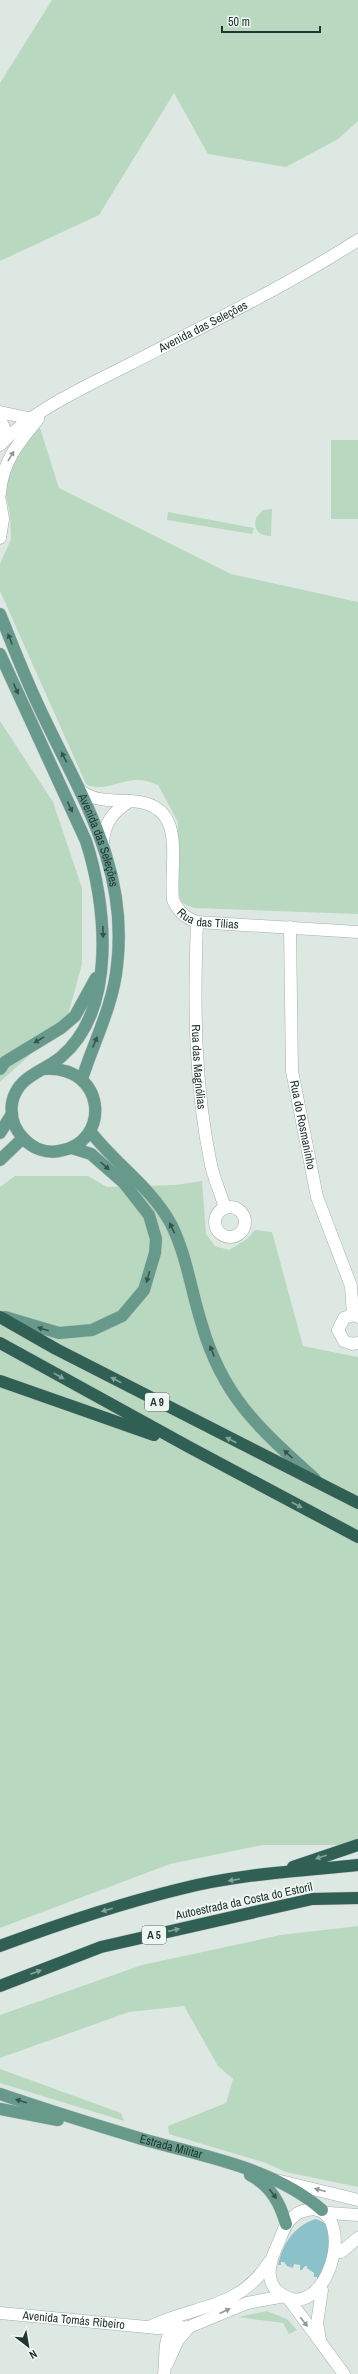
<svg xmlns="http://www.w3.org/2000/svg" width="358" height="2374" viewBox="0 0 358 2374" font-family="'Archivo Narrow',sans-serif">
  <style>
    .green { fill: #b9d8c0 }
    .water { fill: #8bc1c9 }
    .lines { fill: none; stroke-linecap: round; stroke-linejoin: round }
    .minor-casing { stroke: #a2afaa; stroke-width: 13 }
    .major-casing { stroke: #bcc3c1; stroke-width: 13 }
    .highway-casing { stroke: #bcc3c1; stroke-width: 13 }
    .minor { stroke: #fff; stroke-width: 12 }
    .major { stroke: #679a8b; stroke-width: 12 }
    .highway { stroke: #305f54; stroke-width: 12 }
    .oneway { fill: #909a98 }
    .oneway2 { fill: #36544b }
    .oneway3 { fill: #86a29b }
    .labels { text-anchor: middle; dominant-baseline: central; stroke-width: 4; stroke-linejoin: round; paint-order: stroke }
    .shield { fill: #eef5f2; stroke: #5e6f6a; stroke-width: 1 }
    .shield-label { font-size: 11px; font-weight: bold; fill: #213630 }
    .street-label { font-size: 12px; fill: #213630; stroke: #eef5f2 }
  </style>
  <rect width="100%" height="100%" fill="#dee8e3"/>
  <path class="green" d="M52 0H358V121L338 139 286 167 208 154 174 93 99 215 0 261V83Z
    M40 428 59 488 231 574 358 602V914L195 908C183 905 180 902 178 890V822L158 785C152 783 146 780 140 780 121 779 103 793 86 784L0 591V564L11 539 10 514 5 491 6 473 30 432Z
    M331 440H358V519H331Z
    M272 509 271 536C259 537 253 529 256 518L263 510Z
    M168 512 254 528 252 534 167 520Z
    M0 721 53 802 82 888V964L68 1015 41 1045 0 1082Z
    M15 1176H88L107 1187 175 1185 202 1181 206 1234 215 1246 229 1250 247 1239 255 1230 272 1232 303 1346 358 1357V1845H262L170 1864 0 1928V1187Z
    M358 1926V2187L286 2172 266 2163 169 2134 168 2126 226 2103 233 2079 218 2066 184 2006 129 2012 0 2058V2015L142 1965 281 1935Z
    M0 2069 121 2113 124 2121 0 2083Z
    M267 2311 287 2319 297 2330 289 2334 283 2323 238 2317Z"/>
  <path class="water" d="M316 2219 325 2223 330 2228 329 2256 317 2281V2277H314V2273L307 2268V2266H305L302 2270H300V2265L294 2264 293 2268 287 2266 284 2262H281V2265H278C283 2243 295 2225 316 2219Z"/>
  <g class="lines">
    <defs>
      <g id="minor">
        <path d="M0 412 32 419"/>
        <path d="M0 419 5 430 2 443"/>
        <path id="s1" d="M0 445C32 410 87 386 130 364 207 324 285 287 358 240"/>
        <path d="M0 493C2 462 19 442 38 419"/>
        <path d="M0 501 3 519 0 538"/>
        <path id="s2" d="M82 792C98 802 112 800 130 801 189 803 169 860 173 900 179 912 184 917 197 922L358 932"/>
        <path d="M103 842C105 821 113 812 130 801"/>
        <path id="s3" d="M197 922C194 1003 194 1084 211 1165 214 1179 221 1194 225 1208"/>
        <path id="s4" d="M290 927 292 1071 317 1197 351 1286 353 1315"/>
        <circle cx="230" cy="1222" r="15"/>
        <path d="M358 1317 353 1315 344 1318 338 1330 344 1341 352 1344 358 1343"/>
        <path d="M280 2181 358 2200"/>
        <path d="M314 2209C358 2216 325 2325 281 2294 261 2280 272 2256 280 2239 283 2231 286 2222 294 2216 299 2211 307 2210 314 2209Z"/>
        <path d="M329 2213 358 2215"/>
        <path d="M341 2252 358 2238"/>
        <path d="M288 2298 344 2374"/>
        <path id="s5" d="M0 2313 157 2328 189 2327 247 2303 285 2296"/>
        <path d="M149 2327C196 2304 238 2311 270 2261"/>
        <path d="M320 2340 317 2323 322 2290"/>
        <path d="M167 2364 178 2340 189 2327"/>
        <path d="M164 2374C167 2356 161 2338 177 2325"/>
      </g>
      <g id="major">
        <path id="s6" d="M0 614C13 646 25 678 40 709 80 795 129 866 117 966 113 1006 94 1041 82 1079"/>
        <path d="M0 654 86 841C106 903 118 1009 61 1057 43 1072 17 1076 12 1103 8 1130 32 1156 59 1151 112 1143 107 1064 43 1069"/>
        <path d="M0 1069 5 1062 61 1028 75 1016 96 978"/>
        <path d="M90 1131C115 1164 151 1187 171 1224 187 1256 191 1291 202 1325 223 1398 261 1430 315 1479"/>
        <path d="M0 1133 12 1114"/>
        <path d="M0 1160 23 1138"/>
        <path d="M5 1317 59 1333 92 1330 122 1316 144 1290 155 1253 156 1239 149 1215 124 1183 91 1154 72 1148"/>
        <path id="s7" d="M0 2094C47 2110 95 2125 142 2139 202 2156 275 2168 322 2210"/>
        <path d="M0 2109 58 2120"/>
        <path d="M250 2175C271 2186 280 2203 286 2224"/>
      </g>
      <path id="highway" d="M0 1317 56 1349 358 1503
        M0 1343 189 1447 358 1537
        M0 1381 154 1435
        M293 1867 358 1845
        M0 1946C59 1924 119 1904 180 1889 238 1874 299 1871 358 1865
        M0 1986 101 1947 312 1899 358 1898"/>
    </defs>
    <use href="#minor" class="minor-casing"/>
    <use href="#major" class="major-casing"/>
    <use href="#highway" class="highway-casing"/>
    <use href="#minor" class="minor"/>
    <use href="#major" class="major"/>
    <use href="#highway" class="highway"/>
  </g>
  <defs><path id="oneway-solid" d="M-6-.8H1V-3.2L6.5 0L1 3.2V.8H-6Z"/></defs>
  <g class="oneway">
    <use href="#oneway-solid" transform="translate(11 456) rotate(-59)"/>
    <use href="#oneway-solid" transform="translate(320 2190) rotate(-165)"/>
    <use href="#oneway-solid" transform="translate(225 2311) rotate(-24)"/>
    <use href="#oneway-solid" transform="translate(304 2322) rotate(52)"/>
  </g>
  <g class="oneway2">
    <use href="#oneway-solid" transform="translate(10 639) rotate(-112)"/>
    <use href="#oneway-solid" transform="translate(16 689) rotate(66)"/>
    <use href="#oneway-solid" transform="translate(64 757) rotate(-117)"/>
    <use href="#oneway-solid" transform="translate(70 807) rotate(65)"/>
    <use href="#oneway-solid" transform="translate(103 932) rotate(89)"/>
    <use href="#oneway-solid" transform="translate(39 1040) rotate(149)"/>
    <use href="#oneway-solid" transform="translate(95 1042) rotate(-67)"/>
    <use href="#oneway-solid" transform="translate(105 1166) rotate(42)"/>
    <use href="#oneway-solid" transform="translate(172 1228) rotate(-115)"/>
    <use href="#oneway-solid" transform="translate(148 1277) rotate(106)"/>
    <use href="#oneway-solid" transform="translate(43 1329) rotate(-163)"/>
    <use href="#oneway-solid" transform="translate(212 1351) rotate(-112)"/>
    <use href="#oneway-solid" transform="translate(288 1454) rotate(-137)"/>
    <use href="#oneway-solid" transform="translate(21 2101) rotate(-162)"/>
    <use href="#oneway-solid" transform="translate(273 2194) rotate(53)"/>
  </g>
  <g class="oneway3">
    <use href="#oneway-solid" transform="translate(59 1376) rotate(29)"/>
    <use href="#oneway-solid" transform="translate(116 1380) rotate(-153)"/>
    <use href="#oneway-solid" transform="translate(231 1440) rotate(-153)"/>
    <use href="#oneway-solid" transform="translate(297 1505) rotate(28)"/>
    <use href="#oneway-solid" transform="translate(321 1857) rotate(162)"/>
    <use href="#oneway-solid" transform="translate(234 1880) rotate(171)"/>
    <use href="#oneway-solid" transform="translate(107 1910) rotate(164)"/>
    <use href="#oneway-solid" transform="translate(174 1930) rotate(-13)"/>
    <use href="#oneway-solid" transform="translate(36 1972) rotate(-21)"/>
  </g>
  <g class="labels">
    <g class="shield">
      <rect x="145" y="1393" width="24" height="18" rx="3"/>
      <rect x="142" y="1926" width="24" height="18" rx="3"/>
    </g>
    <g class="shield-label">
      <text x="157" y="1402">A 9</text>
      <text x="154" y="1935">A 5</text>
    </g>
    <g class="street-label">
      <text stroke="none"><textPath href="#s1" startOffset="236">Avenida das Seleções</textPath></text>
      <text stroke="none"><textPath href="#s6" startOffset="247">Avenida das Seleções</textPath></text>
      <text stroke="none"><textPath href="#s2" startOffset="218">Rua das Tílias</textPath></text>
      <text stroke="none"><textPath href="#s3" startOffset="145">Rua das Magnólias</textPath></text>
      <text stroke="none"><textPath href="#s4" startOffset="199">Rua do Rosmaninho</textPath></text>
      <text transform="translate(244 1901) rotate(-12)">Autoestrada da Costa do Estoril</text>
      <text stroke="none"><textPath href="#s7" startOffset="179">Estrada Militar</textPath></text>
      <text stroke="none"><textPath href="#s5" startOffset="74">Avenida Tomás Ribeiro</textPath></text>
    </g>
  </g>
  <g transform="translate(28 2346) rotate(149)" stroke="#eef5f2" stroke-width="3" paint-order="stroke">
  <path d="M0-3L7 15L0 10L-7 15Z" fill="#213630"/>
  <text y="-6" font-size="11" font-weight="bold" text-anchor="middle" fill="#213630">N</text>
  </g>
  <path d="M222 26v6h98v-6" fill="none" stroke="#213630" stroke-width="2"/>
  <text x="228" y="26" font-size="12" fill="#213630" stroke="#eef5f2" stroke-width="3" paint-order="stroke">50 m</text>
</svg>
